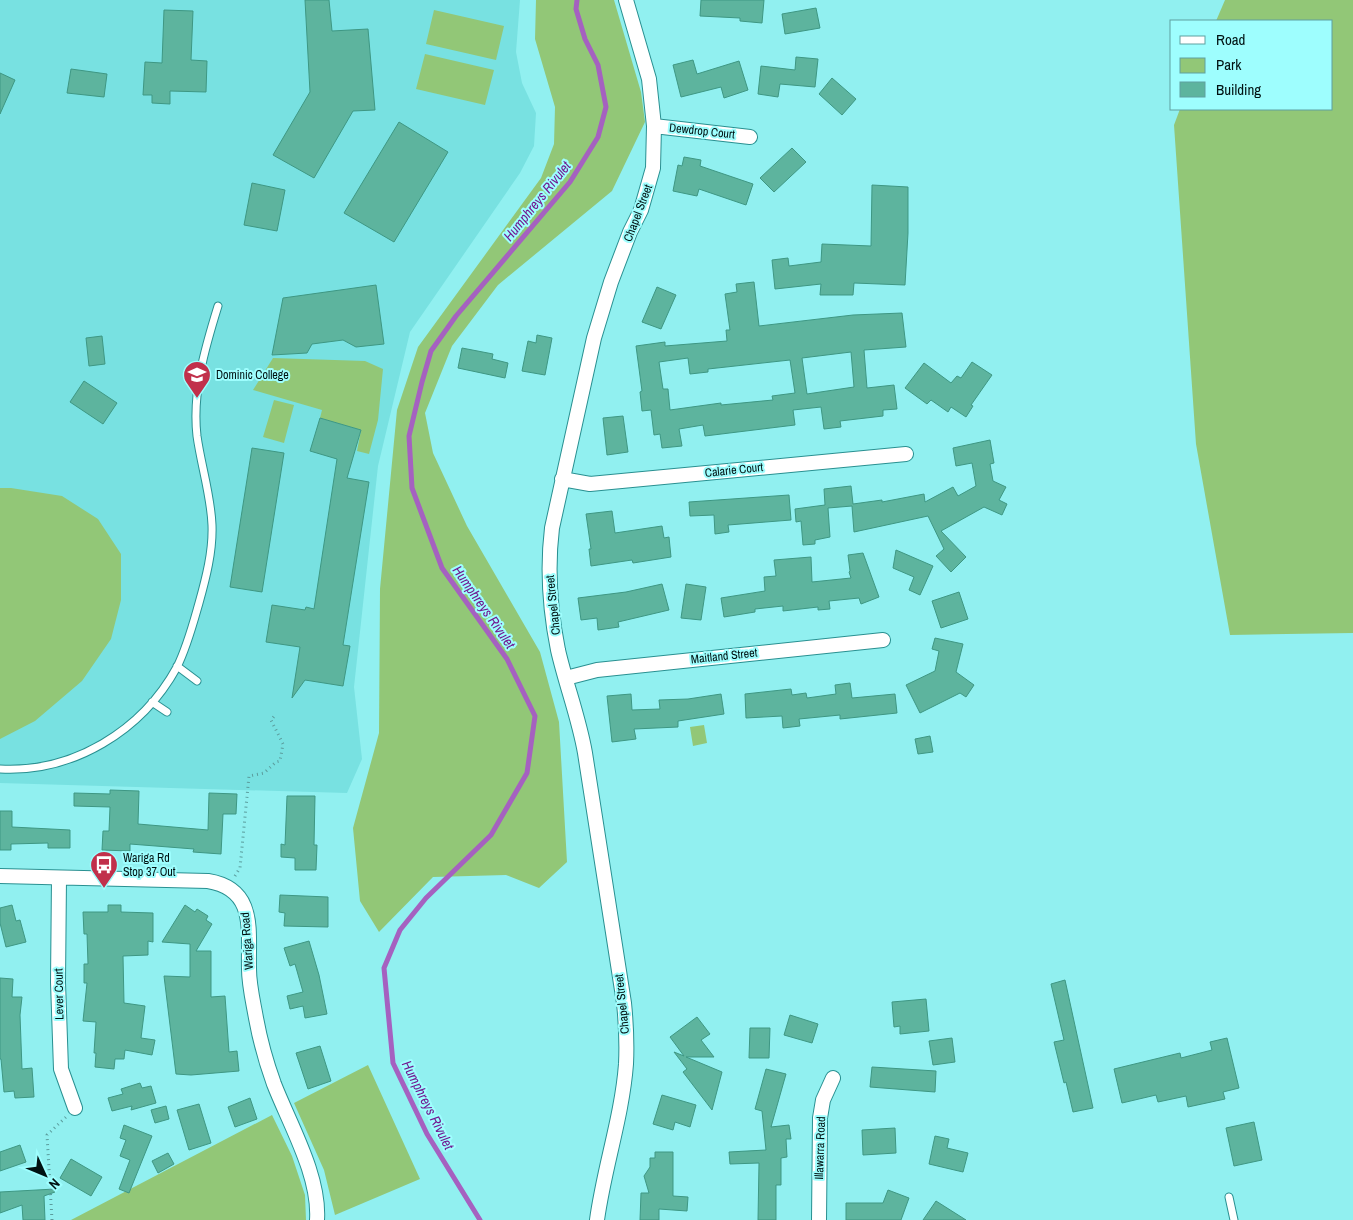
<svg xmlns="http://www.w3.org/2000/svg" width="1353" height="1220" viewBox="0 0 1353 1220" font-family="'Archivo Narrow',sans-serif">
  <style>
    .built { fill: #78e1e1 }
    .green { fill: #92c777 }
    .lines { fill: none; stroke-linecap: round; stroke-linejoin: round }
    .stream { stroke: #a561c0; stroke-width: 5 }
    .building { fill: #5db49e; stroke: #3e9783; fill-rule: evenodd }
    .lane-casing { stroke: #299091; stroke-width: 9 }
    .street-casing { stroke: #299091; stroke-width: 16 }
    .path { stroke: #5a9c9c; stroke-width: 3; stroke-dasharray: 1 4; stroke-linecap: butt }
    .lane { stroke: #fff; stroke-width: 7 }
    .street { stroke: #fff; stroke-width: 14 }
    .labels { text-anchor: middle; dominant-baseline: central; stroke-width: 4; stroke-linejoin: round; paint-order: stroke }
    .street-label { font-size: 12px; fill: #011212; stroke: #9efefe }
    .poi-label { font-size: 12px; fill: #011212; stroke: #9efefe; text-anchor: start }
    .water-label { font-size: 14px; font-style: italic; fill: #721890; stroke: #9efefe }
  </style>
  <rect width="100%" height="100%" fill="#91f0f0"/>
  <path class="built" d="M0 0H520L516 52 522 83 536 113 534 146 520 173 410 332 378 466 354 687 362 759 347 793 0 783Z"/>
  <path class="green" d="M536 0H614L641 92 645 122 612 191 498 285 452 346 425 413 433 453 467 526 540 652 559 722 567 862 539 888 506 875 433 877 379 932 360 901 353 828 379 733 380 589 397 410 418 347 541 178 554 144 555 107 535 39Z
    M1225 0H1353V633L1230 635 1196 444 1174 125 1180 109H1332V21H1216Z
    M434 10 504 26 496 60 426 44Z
    M425 54 494 70 485 105 416 89Z
    M273 358 365 361 383 369 378 420 369 454 357 451 361 430 320 418 322 410 253 390Z
    M274 400 294 405 284 443 263 437Z
    M0 488H11L62 496 98 519 121 554V600L111 639 82 681 35 721 0 739Z
    M704 725 707 743 693 746 690 727Z
    M368 1065 420 1179 335 1215 324 1170 294 1103Z
    M272 1115 292 1156 305 1195 306 1220H71Z"/>
  <g class="lines">
    <path class="stream" d="M480 1220 427 1134 393 1063 384 968 400 930 426 898 491 835 527 773 535 716 507 659 442 568 412 488 409 436 422 382 431 351 456 316 570 182 598 137 606 107 598 65 585 39 576 9 577 0"/>
  </g>
  <path class="building" d="M305 0H329L332 31 368 29 375 110 353 111 314 178 273 155 310 92Z
    M701 0H764L762 23 740 21V18L700 16Z
    M816 8 820 28 785 34 782 14Z
    M164 10 193 11 191 60 207 61 206 92 170 91V104L152 103V95H143L145 62 162 63Z
    M796 57 818 59 815 87 780 84 778 97 758 94 761 66 795 70Z
    M693 60 697 74 739 61 748 90 724 98 721 87 681 97 673 65Z
    M71 69 107 74 104 97 67 93Z
    M0 73 15 80 0 114Z
    M832 78 856 99 842 115 819 94Z
    M399 122 448 152 394 242 344 213Z
    M792 148 806 162 774 192 760 178Z
    M684 157 701 160 700 166 753 184 746 205 699 189 697 196 673 191 678 165 682 166Z
    M252 183 285 190 277 231 244 225Z
    M872 185 908 187V233L905 285 854 283 853 295H820L821 284 775 289 772 260 788 258 789 266 821 262 822 244 871 246Z
    M754 282 759 326 853 315 902 313 906 347 864 350 867 388 894 385 897 409 883 410V416L840 421 841 427 824 429 821 407 793 410 795 425 705 436 703 425 679 429 682 446 662 448 660 434 654 435 651 410 642 411 640 392 642 391 636 346 665 342V346L727 341 726 330H730L725 294 737 292 736 284ZM851 352 854 387 807 394 802 358ZM688 358 690 374 708 372V369L790 360 795 393 772 396 773 400 721 405V403L670 410 668 389H663L659 362Z
    M376 285 384 344 356 347 343 340 312 344 307 353 272 355 283 298Z
    M657 287 676 295 661 329 642 322Z
    M537 335 552 338 545 375 522 371 528 341 536 343Z
    M102 336 105 364 89 366 86 338Z
    M462 348 493 354 492 359 508 363 505 378 458 368Z
    M972 362 992 375 971 405 973 406 966 417 951 407 948 412 931 400 927 404 905 388 924 363 951 383 957 376 961 378Z
    M84 381 117 403 103 424 70 402Z
    M623 416 628 452 607 455 603 418Z
    M320 418 361 430 347 478 369 482 343 645 350 646 343 686 305 680 292 698 300 647 266 642 272 605 305 610 306 607 314 609 337 459 310 451Z
    M990 440 994 463 990 464 993 481 1006 487 999 500 1007 504 1002 515 984 507 941 531 966 557 951 572 936 556 944 549 928 516 854 532 852 506 828 508 830 537 815 540V544L803 545 801 521 796 522 795 509 825 505 824 489 851 486 853 504 882 500V502L924 494 925 502 953 487 958 496 976 486 972 463 956 466 953 448Z
    M252 448 284 453 262 592 230 587Z
    M789 495 791 520 728 525 729 532 715 534 714 515 690 516 689 502Z
    M612 511 615 533 662 526 664 538 669 537 671 557 633 563 632 560 591 566 589 549H591L586 514Z
    M896 550 933 566 920 595 909 590 914 577 893 568Z
    M863 553 879 597 861 604 859 598 829 601 830 609 818 610V607L783 611V606L755 609V612L724 617 721 598 765 591 764 577 776 576 774 560 811 557 812 582 851 578 849 572 850 571 848 555Z
    M662 584 669 610 618 622 619 627 598 630 597 618 581 620 578 598 626 592Z
    M686 584 706 587 701 620 681 618Z
    M959 592 968 619 941 628 932 601Z
    M935 638 963 644 956 672 974 685 966 697 960 693 920 713 906 685 935 671 939 651 932 649Z
    M850 683 852 698 895 694 897 713 840 719V715L799 719 800 726 783 728 782 716 746 718 745 694 791 689 792 695 806 693 807 698 836 694 835 685Z
    M631 694 632 710 660 709 659 700 688 699 721 694 724 714 678 721V727L634 729 636 739 612 742 607 696Z
    M930 736 933 752 918 754 915 739Z
    M110 790 139 791 138 824 208 830 209 793 237 794 236 814H223L221 854 193 852 194 849 130 844V851L102 850 103 831H109L110 807 74 806V793L110 794Z
    M287 796H315L314 845H317L316 870H295V858L281 857V844L285 845Z
    M0 811H12V827L70 830V848H48V843L11 844V850H0Z
    M280 895 328 897V927L284 926 285 913 279 912Z
    M12 905 16 921 20 920 26 942 6 947 0 923V908Z
    M108 905H121V912L153 913V942L148 941V955L123 956 124 1003 145 1006 141 1038 155 1040 152 1055 125 1050 124 1059H115L114 1069 95 1067 96 1053H94L96 1022 83 1021 87 983H84V964H88L87 934H84L83 912H108Z
    M185 905 195 912 197 909 208 916 206 920 212 924 196 951H211V997L225 996 229 1052 237 1051 239 1071 191 1075 176 1074 164 976 190 977V944L162 942Z
    M309 941 319 975 327 1014 305 1018 303 1006 290 1009 287 996 303 992 295 964 290 966 284 948Z
    M0 978 13 979 12 997H22L20 1015 22 1069 32 1068 34 1097 15 1098 14 1091 4 1092 1 1059H0Z
    M1065 980 1093 1108 1073 1112 1066 1082 1064 1083 1054 1042 1064 1040 1051 984Z
    M926 999 929 1031 900 1034V1026L894 1027 892 1002Z
    M790 1015 818 1024 812 1043 784 1035Z
    M697 1017 710 1034 701 1040 714 1057H686L722 1072 712 1110 683 1072 687 1069 674 1052 684 1056 670 1037Z
    M750 1028H770L769 1058H749Z
    M952 1038 955 1062 933 1065 929 1041Z
    M1227 1038 1239 1088 1223 1092 1225 1099 1188 1107 1186 1096 1158 1102 1156 1095 1122 1103 1114 1069 1180 1053 1181 1058 1212 1050 1210 1042Z
    M320 1046 331 1081 308 1089 296 1053Z
    M872 1067 936 1071 935 1092 870 1087Z
    M766 1069 786 1074 771 1127 789 1125 791 1139H786L787 1157 781 1158V1185H776V1220H758L759 1163 730 1164 729 1152 766 1150 762 1111 755 1109Z
    M140 1083 142 1088 151 1086 156 1103 131 1110 132 1106 112 1111 108 1098 123 1094 121 1089Z
    M662 1095 696 1105 690 1127 675 1122 673 1130 653 1124Z
    M250 1098 257 1119 235 1127 228 1107Z
    M199 1104 211 1143 189 1150 177 1110Z
    M166 1106 169 1119 155 1123 151 1110Z
    M1254 1122 1262 1160 1234 1166 1226 1128Z
    M124 1125 152 1136 129 1193 119 1189 130 1160 120 1156 126 1140 120 1138Z
    M895 1128 896 1153 863 1155 862 1130Z
    M935 1136 949 1139 947 1148 968 1153 963 1172 929 1164Z
    M20 1145 26 1162 0 1171V1152Z
    M655 1152H673V1196L688 1197 687 1211 659 1209V1220H640L641 1193H649L644 1176 650 1167V1158H655Z
    M168 1153 174 1164 158 1173 152 1161Z
    M71 1159 102 1177 91 1196 60 1178Z
    M55 1189V1192L44 1196 45 1220H23L22 1205 0 1213V1192Z
    M888 1190 909 1198 901 1220H846V1203H883Z
    M936 1201 966 1220H923Z"/>
  <g class="lines">
    <defs>
      <path id="lane" d="M177 666 197 681
        M152 702 167 712
        M0 769C73 773 142 731 177 667 187 647 193 624 199 603 206 578 213 551 212 525 211 496 201 465 197 436 192 392 205 348 218 306
        M1229 1197 1234 1220"/>
      <path id="street" d="M654 126 750 137
        M562 479 590 484 906 454
        M566 678 597 670 883 640
        M0 876 208 881C257 889 248 931 249 969 249 985 253 1001 256 1018 260 1040 266 1062 274 1084 290 1125 320 1176 317 1220
        M59 878 58 982 61 1069 75 1108
        M597 1220C604 1168 622 1117 626 1064 627 1044 626 1023 624 1003L585 753C579 718 566 685 558 650 550 610 547 569 552 528L594 338 611 282 630 232 641 210 653 168 654 126 649 79 626 0
        M819 1220 820 1118 823 1100 833 1078"/>
    </defs>
    <use href="#lane" class="lane-casing"/>
    <use href="#street" class="street-casing"/>
    <path class="path" d="M235 876 240 868 249 776 264 773 276 762 280 761 283 744 271 720 276 714
      M52 1220 47 1135 66 1117"/>
    <use href="#lane" class="lane"/>
    <use href="#street" class="street"/>
  </g>
  <defs>
    <symbol id="school-pin" viewBox="-11 -11 22 30"><path d="M0 17L-7.5 6A9.5 9.5 0 1 1 7.5 6Z" fill="#c1304b" stroke="#9efefe"/><path d="M0-5L7-2L0 1L-7-2ZM-4 1L0 2.5L4 1V4Q0 6-4 4Z" fill="#fff"/></symbol>
    <symbol id="bus-pin" viewBox="-11 -11 22 30"><path d="M0 17L-7.5 6A9.5 9.5 0 1 1 7.5 6Z" fill="#c1304b" stroke="#9efefe"/><path d="M-5-6H5V4H4V6H2V4H-2V6H-4V4H-5ZM-3.5-4V0h7V-4ZM-3.5 1.2v1.5H-2V1.2ZM2 1.2v1.5H3.5V1.2Z" fill="#fff"/></symbol>
  </defs>
  <g fill-rule="evenodd">
    <use href="#school-pin" x="181" y="359" width="32" height="43"/>
    <use href="#bus-pin" x="88" y="849" width="32" height="43"/>
  </g>
  <g class="labels">
    <g class="street-label">
      <text transform="translate(702 131) rotate(6)">Dewdrop Court</text>
      <text transform="translate(638 213) rotate(-69)">Chapel Street</text>
      <text transform="translate(734 470) rotate(-6)">Calarie Court</text>
      <text transform="translate(553 605) rotate(-96)">Chapel Street</text>
      <text transform="translate(724 656) rotate(-6)">Maitland Street</text>
      <text transform="translate(247 941) rotate(-94)">Wariga Road</text>
      <text transform="translate(59 994) rotate(-91)">Lever Court</text>
      <text transform="translate(622 1004) rotate(-96)">Chapel Street</text>
      <text transform="translate(820 1148) rotate(-88)">Illawarra Road</text>
    </g>
    <g class="poi-label">
      <text x="216" y="375">Dominic College</text>
      <text x="123" y="858">Wariga Rd<tspan x="123" dy="14">Stop 37 Out</tspan></text>
    </g>
    <g class="water-label">
      <text transform="translate(537 201) rotate(-51)">Humphreys Rivulet</text>
      <text transform="translate(484 607) rotate(55)">Humphreys Rivulet</text>
      <text transform="translate(428 1105) rotate(63)">Humphreys Rivulet</text>
    </g>
  </g>
  <rect x="1170" y="20" width="162" height="90" fill="#9efefe" stroke="#5fa0a0"/>
  <rect x="1180" y="36" width="25" height="8" fill="#ffffff" stroke="#5fa0a0"/>
  <text x="1216" y="45" font-size="15" fill="#011212">Road</text>
  <rect x="1180" y="58" width="25" height="15" fill="#92c777" stroke="#5fa0a0"/>
  <text x="1216" y="70" font-size="15" fill="#011212">Park</text>
  <rect x="1180" y="82" width="25" height="15" fill="#5db49e" stroke="#5fa0a0"/>
  <text x="1216" y="95" font-size="15" fill="#011212">Building</text>
  <g transform="translate(45 1175) rotate(134)" stroke="#9efefe" stroke-width="4" paint-order="stroke">
  <path d="M0-4L9 19L0 12L-9 19Z" fill="#011212"/>
  <text y="-8" font-size="14" font-weight="bold" text-anchor="middle" fill="#011212">N</text>
  </g>
</svg>
